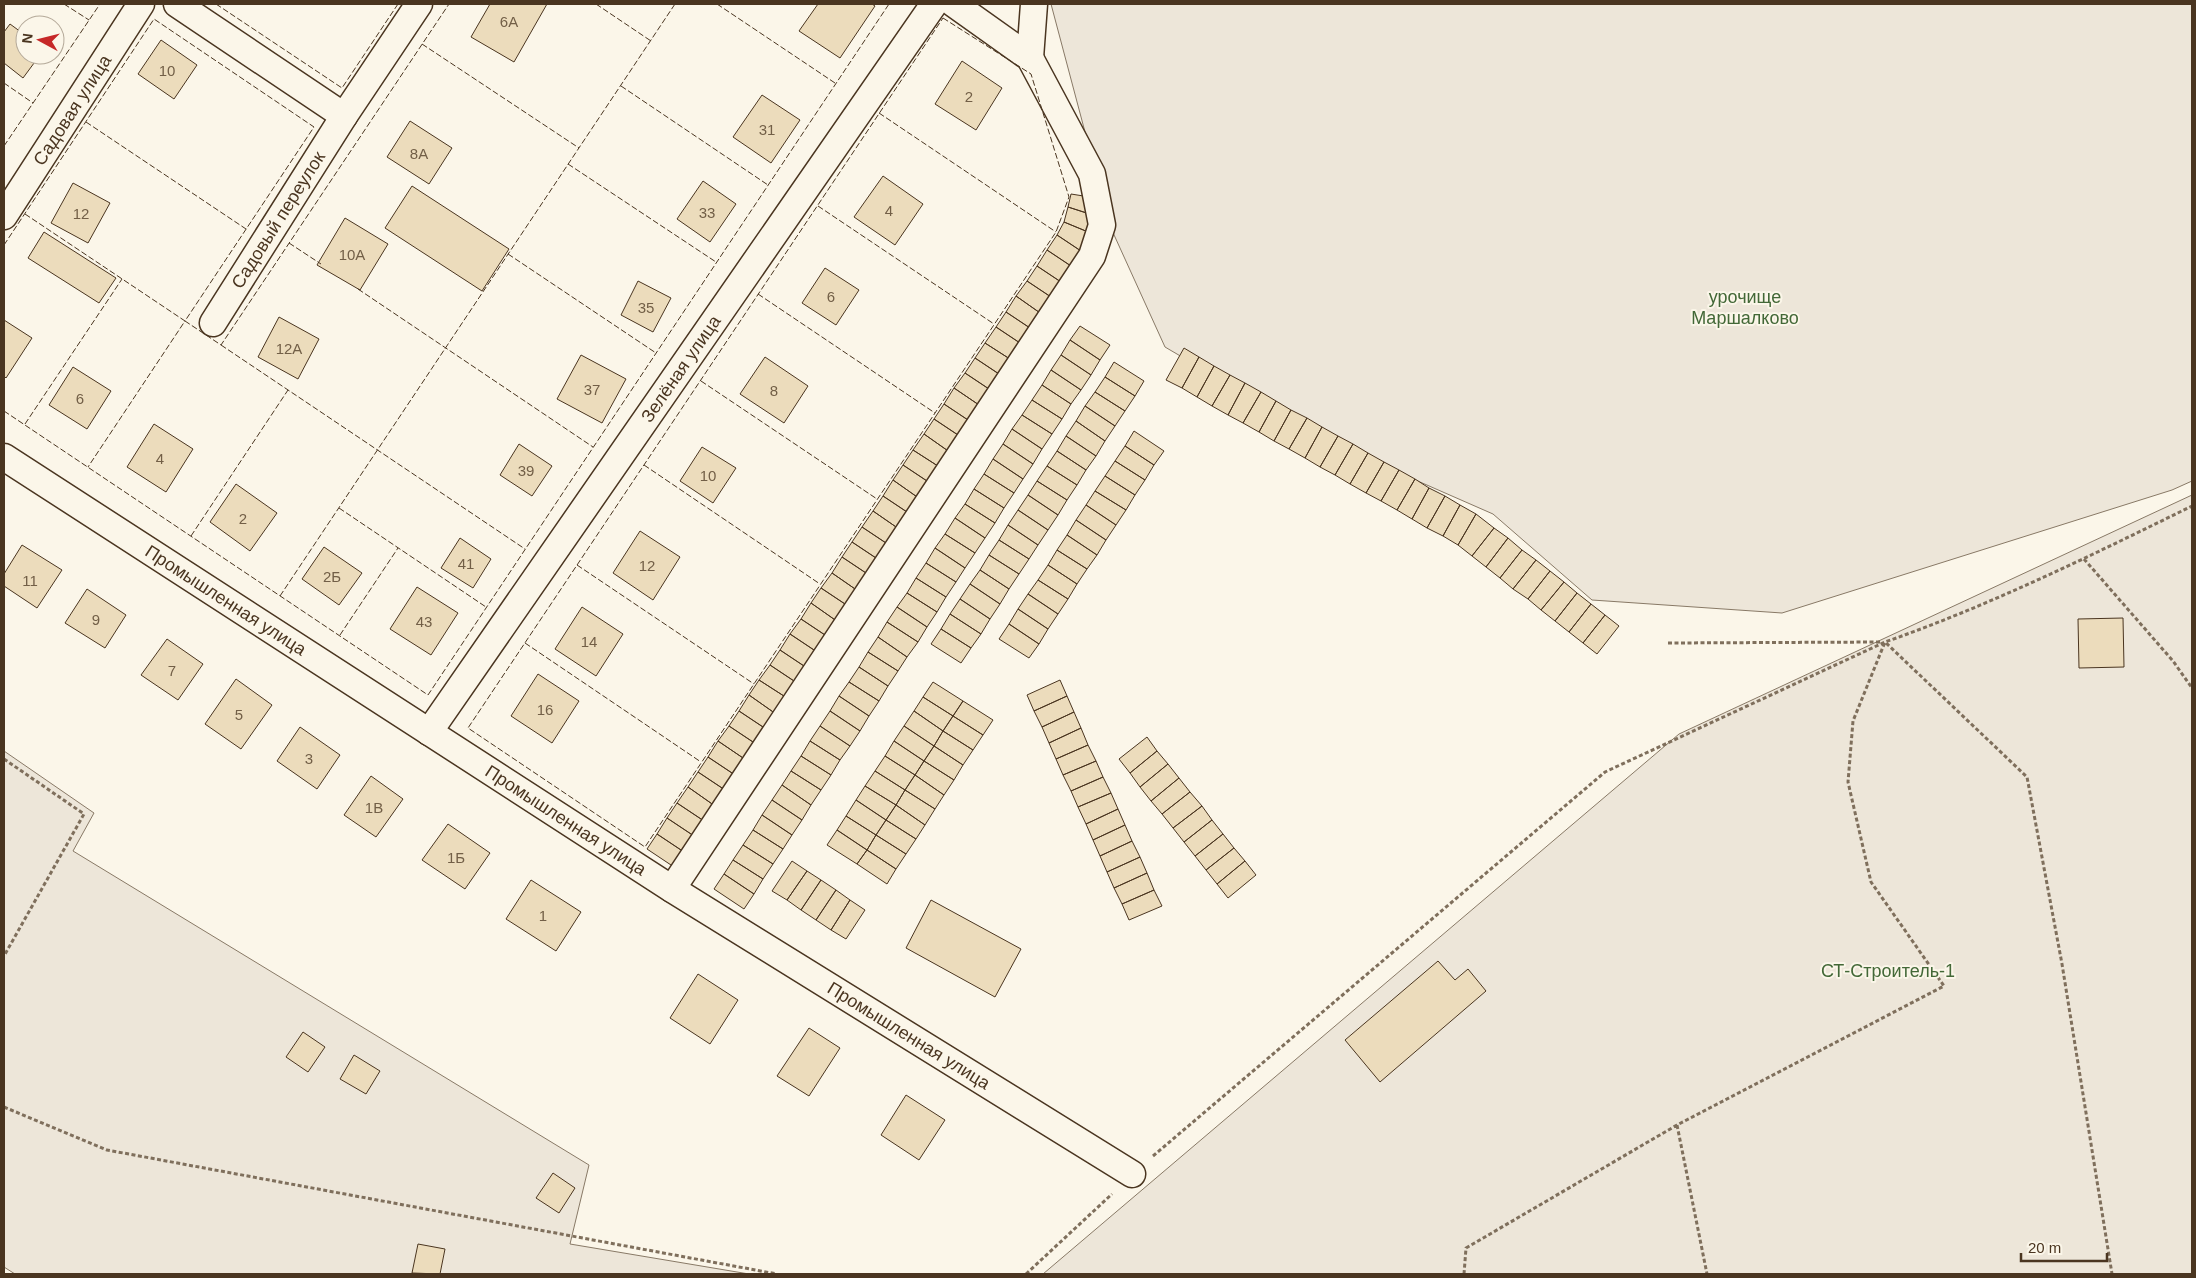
<svg xmlns="http://www.w3.org/2000/svg" width="2196" height="1278" viewBox="0 0 2196 1278" font-family="Arial,sans-serif">
  <style>
    .green { fill: #ede6d9; stroke: #887966 }
    .building { fill: #ecdcbc; stroke: #4a3520 }
    .lines { fill: none; stroke-linecap: round; stroke-linejoin: round }
    .street-casing { stroke: #4a3520; stroke-width: 29 }
    .path { stroke: #7f6f5c; stroke-width: 3; stroke-dasharray: 4 2.5; stroke-linecap: butt }
    .street { stroke: #fbf6e9; stroke-width: 26 }
    .fence { stroke: #4a3520; stroke-width: 1; stroke-dasharray: 6 2.5; stroke-linecap: butt }
    .labels { text-anchor: middle; dominant-baseline: central; stroke-width: 4; stroke-linejoin: round; paint-order: stroke }
    .number-label { font-size: 15px; fill: #725f47 }
    .street-label { font-size: 18px; fill: #4a3520; stroke: #fbf6e9 }
    .park-label { font-size: 18px; fill: #436837; stroke: #fbf6e9 }
  </style>
  <rect width="100%" height="100%" fill="#fbf6e9"/>
  <path class="green" d="M1051 4H2192V481L2172 490 1782 613 1592 600 1493 514 1322 439 1165 347 1110 226Z
    M2192 495V1274H1043L1679 734Z
    M4 751 94 813 73 851 589 1165 570 1244 749 1274H15L4 1267Z"/>
  <path class="building" d="M490 4H547L514 62 471 37Z
    M818 4H872L875 6 840 58 799 31Z
    M10 24 25 35V55H40L23 78 4 63V32Z
    M161 40 197 65 174 99 138 74Z
    M962 61 1002 88 976 130 935 104Z
    M762 95 800 120 771 163 733 137Z
    M410 121 452 148 429 184 387 157Z
    M883 176 923 204 895 245 854 217Z
    M703 181 736 204 710 242 677 219Z
    M73 183 110 203 88 243 51 223Z
    M412 186 509 249 482 291 385 228Z
    M1071 194 1096 198 1099 217 1068 207Z
    M1068 207 1099 217 1093 234 1064 222Z
    M345 218 388 244 360 290 317 265Z
    M1064 222 1093 234 1084 253 1057 235Z
    M44 232 116 278 99 303 28 258Z
    M1057 235 1084 253 1074 268 1047 250Z
    M1047 250 1074 268 1064 284 1037 266Z
    M1037 266 1064 284 1054 299 1027 281Z
    M825 268 859 290 836 325 802 303Z
    M638 281 671 298 653 332 621 315Z
    M1027 281 1054 299 1043 315 1016 296Z
    M1016 296 1043 315 1033 330 1006 312Z
    M1006 312 1033 330 1023 345 996 327Z
    M279 317 319 339 298 379 258 357Z
    M4 320 32 338 6 378 4 376Z
    M1080 326 1110 345 1100 360 1070 340Z
    M996 327 1023 345 1013 361 985 343Z
    M1070 340 1100 360 1091 375 1061 355Z
    M985 343 1013 361 1002 376 975 358Z
    M1184 348 1199 357 1182 388 1166 380Z
    M581 355 626 379 602 423 557 399Z
    M1061 355 1091 375 1081 390 1051 370Z
    M765 357 808 386 784 423 740 394Z
    M1199 357 1214 366 1197 397 1182 388Z
    M975 358 1002 376 992 391 965 373Z
    M1114 362 1144 381 1135 396 1105 377Z
    M1214 366 1230 375 1212 406 1197 397Z
    M73 367 111 391 87 429 49 405Z
    M1051 370 1081 390 1071 404 1042 385Z
    M965 373 992 391 982 407 954 388Z
    M1230 375 1245 383 1228 415 1212 406Z
    M1105 377 1135 396 1125 411 1095 392Z
    M1245 383 1261 392 1243 423 1228 415Z
    M1042 385 1071 404 1062 419 1032 400Z
    M954 388 982 407 971 422 944 404Z
    M1095 392 1125 411 1115 426 1085 406Z
    M1261 392 1276 401 1259 432 1243 423Z
    M1032 400 1062 419 1052 434 1022 415Z
    M1276 401 1291 410 1274 441 1259 432Z
    M944 404 971 422 961 437 934 419Z
    M1085 406 1115 426 1105 441 1076 421Z
    M1291 410 1307 418 1289 449 1274 441Z
    M1022 415 1052 434 1042 449 1012 429Z
    M1307 418 1322 427 1305 458 1289 449Z
    M934 419 961 437 951 453 924 434Z
    M1076 421 1105 441 1096 456 1066 436Z
    M154 424 193 449 166 492 127 467Z
    M1322 427 1338 436 1320 467 1305 458Z
    M1012 429 1042 449 1033 464 1003 444Z
    M1134 431 1164 451 1154 465 1125 446Z
    M924 434 951 453 941 468 913 450Z
    M1066 436 1096 456 1086 470 1057 451Z
    M1338 436 1353 444 1335 475 1320 467Z
    M519 444 552 466 532 496 500 475Z
    M1003 444 1033 464 1023 479 993 459Z
    M1353 444 1368 453 1350 484 1335 475Z
    M1125 446 1154 465 1145 480 1115 461Z
    M702 447 736 468 713 503 680 481Z
    M913 450 941 468 930 483 903 465Z
    M1057 451 1086 470 1077 485 1047 466Z
    M1368 453 1384 462 1366 493 1350 484Z
    M993 459 1023 479 1014 493 984 474Z
    M1115 461 1145 480 1135 495 1105 476Z
    M1384 462 1399 470 1381 501 1366 493Z
    M903 465 930 483 920 499 893 480Z
    M1047 466 1077 485 1067 500 1037 481Z
    M1399 470 1415 479 1397 510 1381 501Z
    M984 474 1014 493 1004 508 974 489Z
    M1105 476 1135 495 1126 510 1095 491Z
    M1415 479 1429 488 1412 519 1397 510Z
    M893 480 920 499 910 514 883 496Z
    M1037 481 1067 500 1058 515 1028 495Z
    M236 484 277 513 250 551 210 522Z
    M1429 488 1445 496 1427 528 1412 519Z
    M974 489 1004 508 995 523 965 504Z
    M1095 491 1126 510 1116 525 1086 505Z
    M1028 495 1058 515 1048 530 1018 510Z
    M883 496 910 514 899 529 873 511Z
    M1445 496 1460 505 1443 536 1427 528Z
    M965 504 995 523 985 538 955 518Z
    M1086 505 1116 525 1106 540 1076 520Z
    M1460 505 1476 514 1458 545 1443 536Z
    M1018 510 1048 530 1038 545 1008 525Z
    M873 511 899 529 889 545 862 527Z
    M1476 514 1494 528 1472 556 1458 545Z
    M955 518 985 538 975 553 945 534Z
    M1076 520 1106 540 1097 555 1067 535Z
    M1008 525 1038 545 1029 559 999 540Z
    M862 527 889 545 879 560 852 542Z
    M1494 528 1508 538 1486 567 1472 556Z
    M640 531 680 557 653 600 613 573Z
    M945 534 975 553 965 568 935 548Z
    M1067 535 1097 555 1087 569 1057 550Z
    M460 538 491 559 473 588 441 568Z
    M1508 538 1522 550 1500 578 1486 567Z
    M999 540 1029 559 1019 574 989 555Z
    M852 542 879 560 869 575 842 557Z
    M22 545 62 570 37 608 4 586V574Z
    M324 547 362 573 339 605 302 579Z
    M935 548 965 568 956 582 926 563Z
    M1057 550 1087 569 1077 584 1048 565Z
    M1522 550 1536 560 1513 589 1500 578Z
    M989 555 1019 574 1009 589 980 570Z
    M842 557 869 575 858 591 832 573Z
    M1536 560 1550 571 1528 599 1513 589Z
    M926 563 956 582 946 597 916 578Z
    M1048 565 1077 584 1068 599 1038 580Z
    M980 570 1009 589 1000 604 970 584Z
    M1550 571 1564 582 1541 610 1528 599Z
    M832 573 858 591 848 606 821 588Z
    M916 578 946 597 937 612 907 593Z
    M1038 580 1068 599 1058 614 1028 594Z
    M1564 582 1577 593 1555 621 1541 610Z
    M970 584 1000 604 990 619 960 599Z
    M417 587 458 613 431 655 390 629Z
    M821 588 848 606 838 622 811 603Z
    M87 589 126 615 105 648 65 623Z
    M907 593 937 612 927 627 897 607Z
    M1577 593 1591 604 1569 632 1555 621Z
    M1028 594 1058 614 1048 629 1018 609Z
    M960 599 990 619 981 634 950 614Z
    M811 603 838 622 828 637 801 619Z
    M1591 604 1605 615 1583 643 1569 632Z
    M582 607 623 634 596 676 555 649Z
    M897 607 927 627 918 642 887 622Z
    M1018 609 1048 629 1039 644 1009 624Z
    M950 614 981 634 971 648 941 629Z
    M1605 615 1619 626 1597 654 1583 643Z
    M2123 618 2124 667 2079 668 2078 619Z
    M801 619 828 637 817 652 790 634Z
    M887 622 918 642 907 657 878 637Z
    M1009 624 1039 644 1029 658 999 639Z
    M941 629 971 648 961 663 931 644Z
    M790 634 817 652 807 668 780 650Z
    M878 637 907 657 898 671 868 652Z
    M167 639 203 664 178 700 141 675Z
    M780 650 807 668 797 683 770 665Z
    M868 652 898 671 888 686 859 667Z
    M770 665 797 683 787 698 759 680Z
    M859 667 888 686 879 701 849 682Z
    M538 674 579 701 552 743 511 716Z
    M236 679 272 705 241 749 205 724Z
    M759 680 787 698 776 714 749 695Z
    M1060 680 1067 696 1034 711 1027 695Z
    M849 682 879 701 869 716 839 696Z
    M933 682 963 701 953 716 923 697Z
    M749 695 776 714 766 729 739 711Z
    M839 696 869 716 860 731 830 711Z
    M1067 696 1074 712 1042 727 1034 711Z
    M923 697 953 716 943 731 914 711Z
    M963 701 993 720 983 735 953 716Z
    M739 711 766 729 756 744 729 726Z
    M830 711 860 731 850 746 820 726Z
    M914 711 943 731 934 746 904 726Z
    M1074 712 1081 728 1049 743 1042 727Z
    M953 716 983 735 973 750 943 731Z
    M729 726 756 744 746 760 718 741Z
    M820 726 850 746 840 760 810 741Z
    M904 726 934 746 924 761 894 741Z
    M300 727 340 755 317 789 277 761Z
    M1081 728 1088 745 1056 759 1049 743Z
    M943 731 973 750 963 765 934 746Z
    M1147 737 1157 751 1130 773 1119 759Z
    M718 741 746 760 735 775 708 757Z
    M810 741 840 760 831 775 801 756Z
    M894 741 924 761 915 775 885 756Z
    M1088 745 1096 761 1063 775 1056 759Z
    M934 746 963 765 954 780 924 761Z
    M1157 751 1168 764 1140 787 1130 773Z
    M801 756 831 775 821 790 791 771Z
    M885 756 915 775 905 790 875 771Z
    M708 757 735 775 725 790 698 772Z
    M924 761 954 780 944 795 915 775Z
    M1096 761 1103 777 1071 791 1063 775Z
    M1168 764 1179 778 1151 801 1140 787Z
    M791 771 821 790 811 805 782 785Z
    M875 771 905 790 896 805 865 786Z
    M698 772 725 790 715 806 688 787Z
    M915 775 944 795 935 809 905 790Z
    M371 776 403 799 376 837 344 815Z
    M1103 777 1111 793 1078 807 1071 791Z
    M1179 778 1190 792 1162 814 1151 801Z
    M782 785 811 805 802 820 772 800Z
    M865 786 896 805 886 820 856 800Z
    M688 787 715 806 704 821 677 803Z
    M905 790 935 809 925 825 896 805Z
    M1190 792 1202 806 1173 828 1162 814Z
    M1111 793 1118 809 1086 824 1078 807Z
    M772 800 802 820 792 835 762 815Z
    M856 800 886 820 876 835 846 816Z
    M677 803 704 821 694 836 667 818Z
    M896 805 925 825 916 839 886 820Z
    M1202 806 1212 820 1184 842 1173 828Z
    M1118 809 1125 825 1093 840 1086 824Z
    M762 815 792 835 783 849 753 830Z
    M846 816 876 835 867 850 837 830Z
    M667 818 694 836 684 852 657 834Z
    M886 820 916 839 906 854 876 835Z
    M1212 820 1223 834 1195 856 1184 842Z
    M448 824 490 853 465 889 422 860Z
    M1125 825 1132 841 1100 856 1093 840Z
    M753 830 783 849 773 864 743 845Z
    M837 830 867 850 857 864 827 845Z
    M657 834 684 852 674 867 647 849Z
    M1223 834 1234 848 1206 870 1195 856Z
    M876 835 906 854 896 869 867 850Z
    M1132 841 1140 857 1107 872 1100 856Z
    M743 845 773 864 763 879 733 860Z
    M1234 848 1245 861 1217 884 1206 870Z
    M867 850 896 869 887 884 857 864Z
    M1140 857 1147 873 1114 888 1107 872Z
    M733 860 763 879 754 894 724 874Z
    M792 861 807 871 787 900 772 891Z
    M1245 861 1256 875 1228 898 1217 884Z
    M807 871 821 880 801 910 787 900Z
    M1147 873 1154 890 1122 904 1114 888Z
    M724 874 754 894 744 909 714 889Z
    M531 880 581 912 556 951 506 919Z
    M821 880 836 890 816 920 801 910Z
    M836 890 850 900 831 930 816 920Z
    M1154 890 1162 906 1129 920 1122 904Z
    M850 900 865 910 846 939 831 930Z
    M931 900 1021 949 995 997 906 948Z
    M1438 961 1455 980 1468 969 1486 991 1380 1082 1345 1040Z
    M698 974 738 1000 710 1044 670 1018Z
    M809 1028 840 1048 809 1096 777 1076Z
    M303 1032 325 1047 308 1072 286 1057Z
    M354 1055 380 1071 366 1094 340 1079Z
    M906 1095 945 1120 919 1160 881 1135Z
    M553 1173 575 1188 559 1213 536 1198Z
    M418 1244 445 1249 440 1274 412 1273Z"/>
  <g class="lines">
    <defs>
      <g id="street">
        <path d="M177 4 344 116 419 4"/>
        <path d="M1030 58 1034 4"/>
        <path id="s1" d="M4 216 141 4"/>
        <path id="s2" d="M213 323 344 116"/>
        <path id="s3" d="M4 457 672 889 1132 1174"/>
        <path id="s4" d="M429 732 934 4"/>
        <path d="M672 889 1092 256 1102 225 1092 174 1030 58 954 4"/>
      </g>
    </defs>
    <use href="#street" class="street-casing"/>
    <path class="path" d="M2084 559 2173 661 2192 688
      M1668 643 1882 642
      M4 759 84 814 4 956
      M4 1107 107 1150 777 1274
      M1677 1125 1707 1274
      M1153 1156 1605 772 1885 642 2027 777 2062 964 2112 1274
      M1026 1274 1112 1194
      M1464 1274 1466 1248 1677 1125 1944 986 1871 882 1848 782 1853 721 1885 642C1991 605 2092 555 2192 506"/>
    <use href="#street" class="street"/>
    <path class="fence" d="M64 4 89 20
      M216 4 342 88 398 4
      M596 4 651 41
      M717 4 835 83
      M943 18 1031 74 1069 197 1056 232 645 847 468 728Z
      M422 44 579 148
      M4 83 33 103
      M621 86 768 185
      M879 113 1056 232
      M86 122 246 229
      M4 146 100 4
      M568 164 716 262
      M818 206 994 324
      M25 214 185 321 88 467
      M289 243 321 264
      M4 245 154 19 314 127 185 321 221 345 449 4
      M508 254 656 353
      M358 289 593 447
      M758 294 935 413
      M221 345 525 549
      M701 381 877 499
      M4 411 428 695 889 4
      M25 424 122 279
      M644 465 820 584
      M339 508 486 607
      M191 536 288 390
      M577 565 754 684
      M280 596 675 4
      M340 635 398 548
      M525 643 701 762"/>
  </g>
  <g class="labels">
    <g class="number-label">
      <text x="509" y="21">6А</text>
      <text x="167" y="70">10</text>
      <text x="969" y="96">2</text>
      <text x="767" y="129">31</text>
      <text x="419" y="153">8А</text>
      <text x="889" y="210">4</text>
      <text x="707" y="212">33</text>
      <text x="81" y="213">12</text>
      <text x="352" y="254">10А</text>
      <text x="831" y="296">6</text>
      <text x="646" y="307">35</text>
      <text x="289" y="348">12А</text>
      <text x="592" y="389">37</text>
      <text x="774" y="390">8</text>
      <text x="80" y="398">6</text>
      <text x="160" y="458">4</text>
      <text x="526" y="470">39</text>
      <text x="708" y="475">10</text>
      <text x="243" y="518">2</text>
      <text x="466" y="563">41</text>
      <text x="647" y="565">12</text>
      <text x="332" y="576">2Б</text>
      <text x="30" y="580">11</text>
      <text x="96" y="619">9</text>
      <text x="424" y="621">43</text>
      <text x="589" y="641">14</text>
      <text x="172" y="670">7</text>
      <text x="545" y="709">16</text>
      <text x="239" y="714">5</text>
      <text x="309" y="758">3</text>
      <text x="374" y="807">1В</text>
      <text x="456" y="857">1Б</text>
      <text x="543" y="915">1</text>
    </g>
    <g class="street-label">
      <text stroke="none"><textPath href="#s1" startOffset="126">Садовая улица</textPath></text>
      <text stroke="none"><textPath href="#s2" startOffset="122">Садовый переулок</textPath></text>
      <text stroke="none"><textPath href="#s4" startOffset="442">Зелёная улица</textPath></text>
      <text stroke="none"><textPath href="#s3" startOffset="264">Промышленная улица</textPath></text>
      <text stroke="none"><textPath href="#s3" startOffset="669">Промышленная улица</textPath></text>
      <text stroke="none"><textPath href="#s3" startOffset="1074">Промышленная улица</textPath></text>
    </g>
    <g class="park-label">
      <text x="1745" y="297">урочище<tspan x="1745" dy="21">Маршалково</tspan></text>
      <text x="1888" y="971">СТ-Строитель-1</text>
    </g>
  </g>
  <rect width="2196" height="1278" fill="none" stroke="#4a3520" stroke-width="10"/>
  <g transform="translate(40 40) rotate(277)"><circle r="24" fill="#fbf6e9" stroke="#b4a999"/>
  <path d="M0-4L9 19L0 12L-9 19Z" fill="#c62828"/>
  <text y="-8" font-size="14" font-weight="bold" text-anchor="middle" fill="#4a3520">N</text>
  </g>
  <path d="M2021 1253v8h86v-8" fill="none" stroke="#4a3520" stroke-width="2.5"/>
  <text x="2028" y="1253" font-size="15" fill="#4a3520" stroke="#fbf6e9" stroke-width="4" paint-order="stroke">20 m</text>
</svg>
